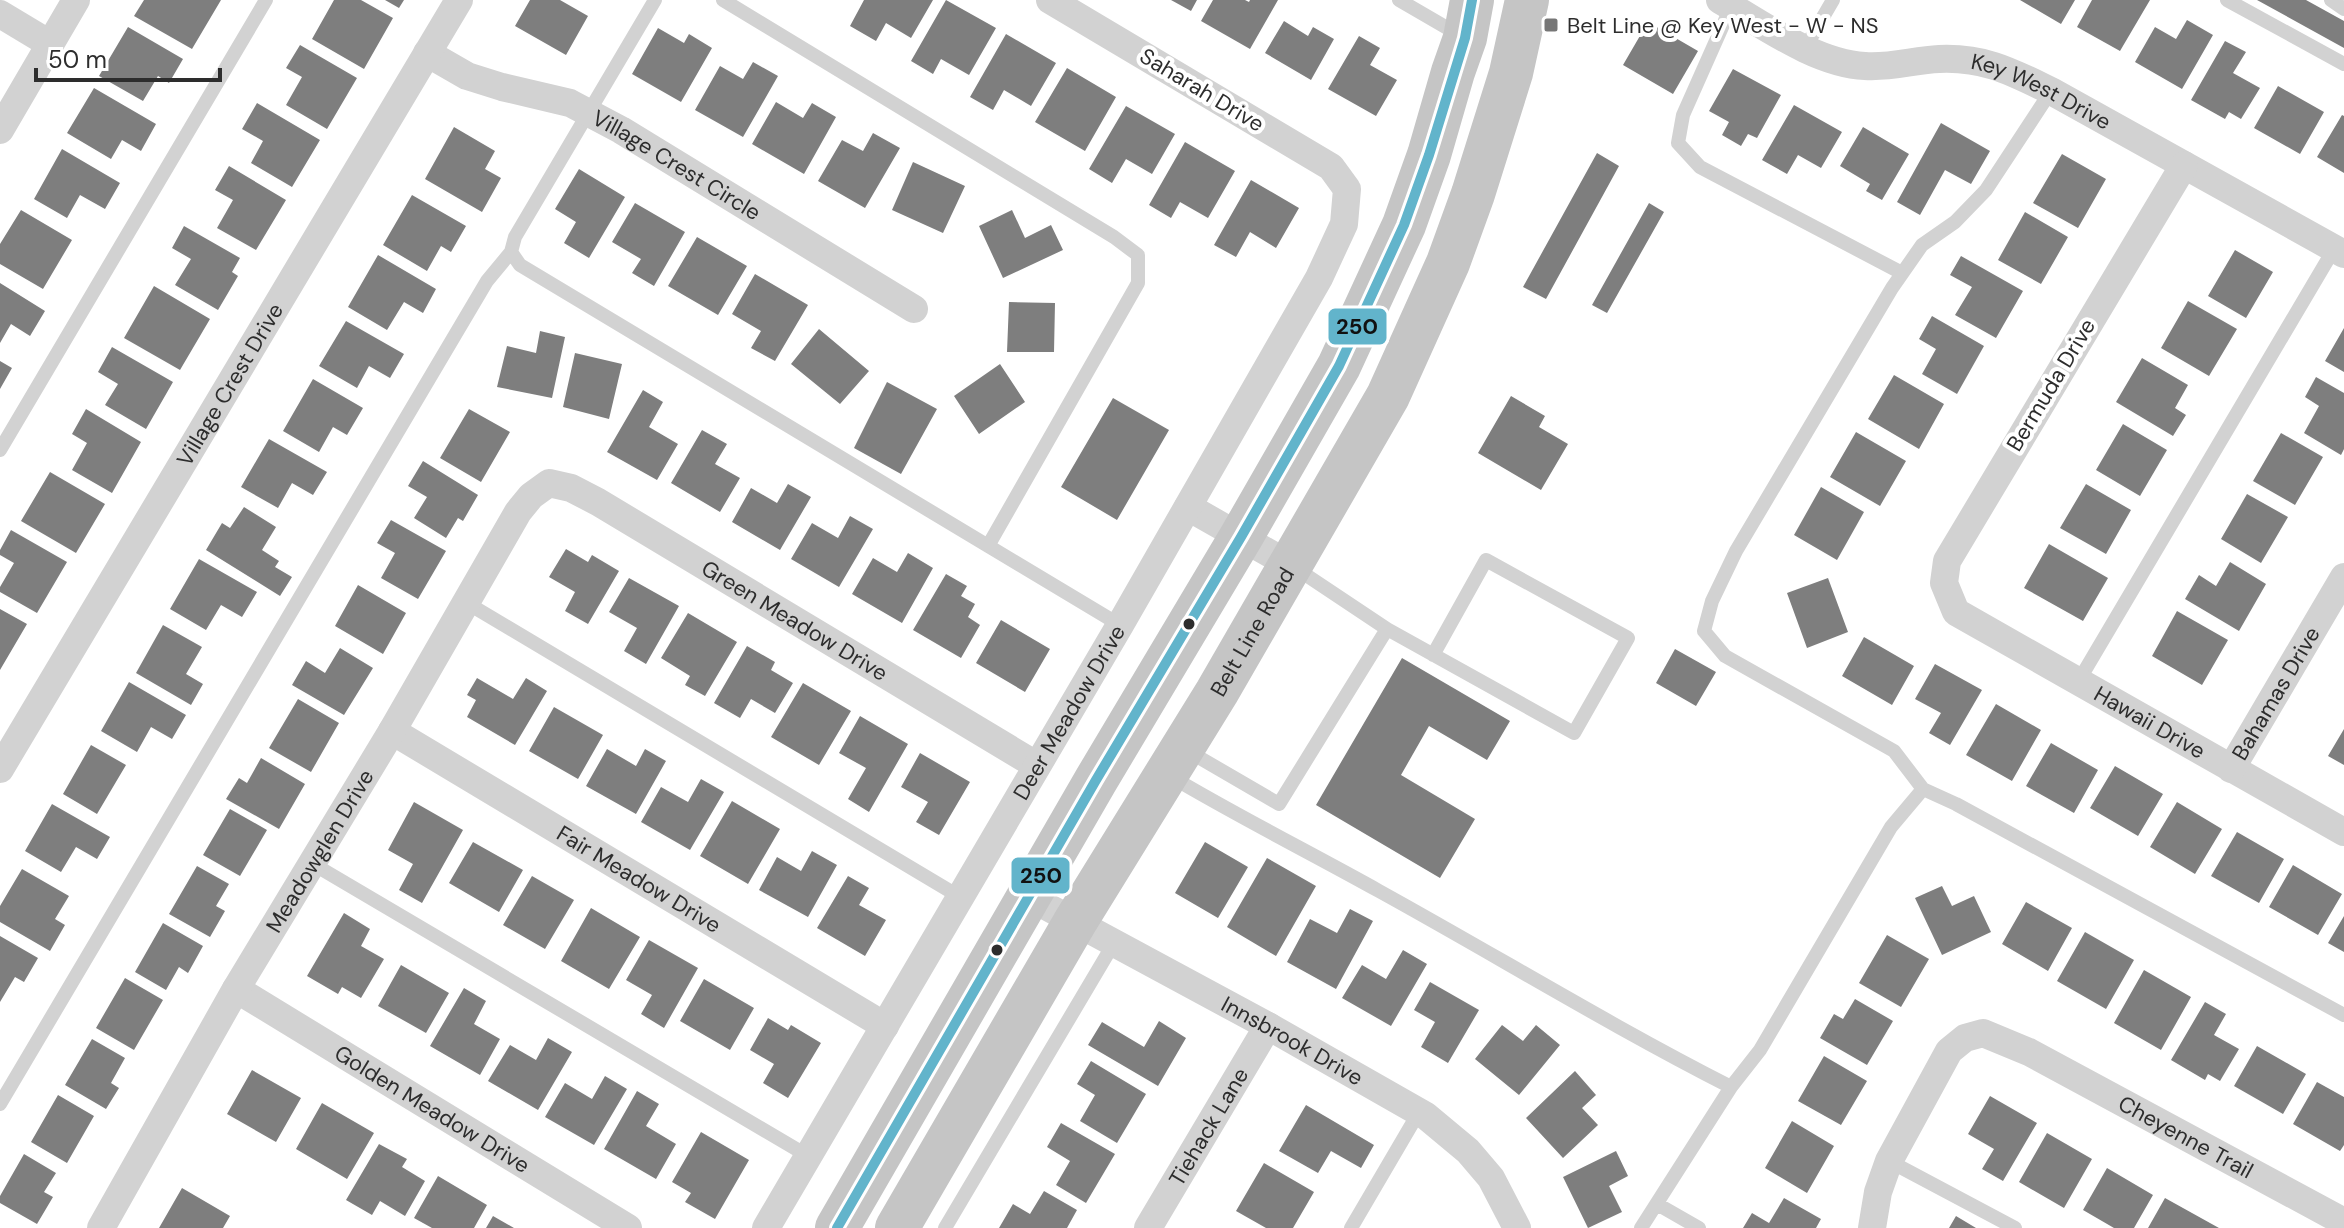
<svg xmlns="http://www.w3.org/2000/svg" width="2344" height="1228" viewBox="0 0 2344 1228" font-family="'DM Sans',sans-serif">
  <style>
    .building { fill: #7e7e7e }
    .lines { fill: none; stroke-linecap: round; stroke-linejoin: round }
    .service { stroke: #d2d2d2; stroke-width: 14 }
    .minor { stroke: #d2d2d2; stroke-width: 28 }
    .primary { stroke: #c5c5c5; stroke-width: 44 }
    .bus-1-casing { stroke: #fff; stroke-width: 16 }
    .bus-1 { stroke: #62b4cb; stroke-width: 10 }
    .poi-dot { fill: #767676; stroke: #fff; stroke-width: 3 }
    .bus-dot { fill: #2d2d2d; stroke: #fff; stroke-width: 3 }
    .labels { text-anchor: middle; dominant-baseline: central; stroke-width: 8; stroke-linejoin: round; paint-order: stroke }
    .poi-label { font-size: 22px; fill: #2d2d2d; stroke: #fff; text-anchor: start }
    .street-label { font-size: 22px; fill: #2d2d2d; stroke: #fff }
    .line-badge { stroke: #fff; stroke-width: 3 }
    .pale-badge-label { font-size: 22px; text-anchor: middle; font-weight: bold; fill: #111 }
  </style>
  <rect width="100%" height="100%" fill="#fff"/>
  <path class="building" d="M144 0H221L192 49 134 16Z
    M334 0H361L393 18 364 69 312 39Z
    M385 0H404L399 8Z
    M530 0H560L588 16 566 55 515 26Z
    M864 0H933L911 38 886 23 876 41 850 26Z
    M946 0 996 28 969 75 941 59 933 74 911 61Z
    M1171 0H1197L1191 11Z
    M1213 0H1245L1249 2 1250 0H1278L1250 49 1201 21Z
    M2020 0H2075L2061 24Z
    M2092 0H2150L2120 51 2077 27Z
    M2257 0H2306L2344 21V48Z
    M2187 20 2213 35 2182 89 2135 62 2155 27 2176 39Z
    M1284 21 1308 36 1313 27 1334 39 1311 80 1265 53Z
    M1648 22 1698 51 1673 94 1623 65Z
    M128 27 183 59 169 83 158 76 143 101 99 76Z
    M658 28 684 43 689 34 712 48 681 102 632 74Z
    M1006 34 1056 63 1031 106 1004 90 993 110 970 97Z
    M1359 36 1380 48 1370 65 1397 80 1376 116 1328 89Z
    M2225 41 2246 52 2233 73 2260 88 2241 119 2229 112 2225 119 2191 100Z
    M300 45 357 78 327 129 286 105 302 77 286 68Z
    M753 62 778 76 743 137 695 110 720 66 743 79Z
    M1067 68 1116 97 1085 151 1035 122Z
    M1733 69 1781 95 1757 138 1748 134 1741 146 1722 135 1729 122 1709 111Z
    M2278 86 2324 112 2300 154 2254 128Z
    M94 88 156 124 141 151 122 140 111 159 67 133Z
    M776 102 803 118 812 103 836 117 804 174 752 144Z
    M257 103 320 140 292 187 251 163 263 141 242 129Z
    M1794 105 1842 132 1821 168 1798 155 1787 174 1762 160Z
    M1126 106 1175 134 1152 174 1126 159 1112 183 1089 169Z
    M2342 115 2344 116V173L2317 157Z
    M1941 123 1990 151 1971 184 1945 170 1920 215 1897 202Z
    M454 127 495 151 485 169 501 178 482 212 425 179Z
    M1863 127 1909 154 1882 200 1866 191 1870 184 1840 166Z
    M873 133 900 148 865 208 818 181 842 140 863 151Z
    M1185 142 1235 171 1208 218 1180 202 1171 218 1149 205Z
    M62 149 120 183 105 209 80 195 67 218 34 199Z
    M1597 153 1619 166 1546 299 1523 287Z
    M2062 154 2106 179 2078 228 2033 203Z
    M913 162 965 186 943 233 892 210Z
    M229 166 286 200 256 250 217 228 233 200 215 190Z
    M579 169 625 197 589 258 564 243 576 222 555 209Z
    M1251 180 1299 208 1276 248 1250 232 1236 257 1214 245Z
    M412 195 466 226 451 252 441 246 427 271 383 245Z
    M635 203 685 232 654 286 632 273 641 259 612 242Z
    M1649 203 1664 212 1607 313 1592 305Z
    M21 210 72 240 43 289 0 264V244Z
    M1012 210 1025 238 1051 225 1063 250 1003 278 979 226Z
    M2025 212 2068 237 2041 284 1998 260Z
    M184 226 240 258 232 272 238 276 218 310 175 285 191 259 172 248Z
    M697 237 747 266 718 315 668 286Z
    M2235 250 2273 272 2246 318 2208 296Z
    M378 255 436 289 423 313 404 302 387 330 348 307Z
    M1961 256 2023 291 1996 338 1955 315 1972 287 1950 275Z
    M755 274 808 305 775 361 751 348 761 331 732 314Z
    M0 283 45 311 30 336 11 324 0 343Z
    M154 286 210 319 180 370 124 338Z
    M2188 301 2237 329 2209 376 2161 348Z
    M1009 302 1055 303 1054 352H1007Z
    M1932 316 1984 346 1957 394 1922 374 1936 349 1919 339Z
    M346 321 404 354 390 378 369 366 357 388 319 366Z
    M2344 328V372L2325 361Z
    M819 329 869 371 840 404 791 364Z
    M540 331 565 337 552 398 497 387 507 346 536 353Z
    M112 347 173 382 146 429 105 405 118 384 98 372Z
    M575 353 622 364 609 419 563 407Z
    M2142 358 2188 385 2175 408 2186 415 2173 436 2116 402Z
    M0 361 12 368 0 389Z
    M1000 364 1025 402 979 434 954 396Z
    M1894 375 1944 404 1919 449 1868 419Z
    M2316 377 2344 393V449L2341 455 2304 433 2319 406 2305 397Z
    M313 379 363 408 347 435 333 427 319 452 283 431Z
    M887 382 937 409 901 474 854 448Z
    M643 390 663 402 649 427 678 444 657 480 607 452Z
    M1511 396 1545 416 1539 427 1568 444 1541 490 1478 453Z
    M1113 398 1169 430 1117 520 1061 487Z
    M86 409 141 442 112 493 72 470 87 443 72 434Z
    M469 409 510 432 481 482 440 458Z
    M2123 424 2167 450 2140 496 2096 470Z
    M702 430 727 444 715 464 740 478 720 512 671 483Z
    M1856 432 1906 461 1880 506 1830 477Z
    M2281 433 2323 457 2295 505 2253 481Z
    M269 439 327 472 313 495 292 483 278 508 241 487Z
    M423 461 478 495 463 521 458 518 446 538 414 518 427 497 408 486Z
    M50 472 105 504 76 553 21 521Z
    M788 484 811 497 780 550 732 522 751 488 777 503Z
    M2086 484 2131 510 2106 554 2060 528Z
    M1821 487 1864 512 1837 560 1794 535Z
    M2247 494 2288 517 2261 563 2221 539Z
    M244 507 276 527 262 550 279 561 275 567 292 577 280 596 206 550 222 523 230 528Z
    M850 516 873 529 839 587 791 559 812 523 838 538Z
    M391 520 446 551 418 599 381 578 395 553 377 543Z
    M11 530 67 562 37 613 0 592V587L14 563 0 555V550Z
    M2049 544 2108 578 2083 621 2024 588Z
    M566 549 588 562 592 555 619 571 588 624 565 611 575 592 549 577Z
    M908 553 933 568 902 623 852 594 873 558 897 572Z
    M199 559 257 592 242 617 221 605 206 630 170 609Z
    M2230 562 2266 584 2239 631 2185 599 2199 575 2216 586Z
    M946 574 967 586 961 596 975 604 968 617 980 625 961 658 913 630Z
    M629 578 679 606 646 664 624 651 637 628 609 612Z
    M1828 578 1848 632 1807 648 1787 593Z
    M358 585 406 613 383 654 335 626Z
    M0 609 27 624 0 670Z
    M2177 611 2228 640 2202 685 2152 656Z
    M688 613 737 642 705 696 685 685 690 676 661 658Z
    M1001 620 1050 649 1025 692 976 663Z
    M163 625 202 647 186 674 203 684 191 705 136 673Z
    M1864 637 1914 666 1892 705 1842 676Z
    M747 646 775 662 771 670 793 683 775 713 751 699 740 718 714 703Z
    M340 648 373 668 344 715 292 685 306 661 325 673Z
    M1675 649 1716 672 1696 706 1656 683Z
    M1402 658 1510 721 1487 760 1429 726 1401 775 1475 819 1440 878 1316 805Z
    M1935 664 1982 690 1950 745 1929 733 1941 713 1915 699Z
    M477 678 513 699 526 678 547 691 515 745 467 717 476 700 467 695Z
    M129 682 186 715 172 739 151 727 137 752 101 731Z
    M803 683 851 711 819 765 771 737Z
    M298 699 339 723 311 772 269 748Z
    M1996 704 2041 730 2012 781 1966 755Z
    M554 707 603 735 578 779 529 751Z
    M860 716 908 744 869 812 848 799 866 768 839 753Z
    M2344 729V765L2328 756Z
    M2051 743 2098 770 2074 813 2026 786Z
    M91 745 126 765 97 814 63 794Z
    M607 749 636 766 645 749 666 761 636 814 586 786Z
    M920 753 970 782 939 835 916 822 928 802 901 787Z
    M261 758 305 784 279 829 226 799 239 778 247 783Z
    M2115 766 2163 794 2138 836 2090 808Z
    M701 779 724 792 690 850 641 822 661 787 688 802Z
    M732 801 780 829 748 884 700 856Z
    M414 802 463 830 422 903 399 890 413 864 388 850Z
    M2177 802 2222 829 2195 874 2150 847Z
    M52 804 110 837 97 859 76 847 61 872 25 851Z
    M230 809 267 830 240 876 203 855Z
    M2237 832 2284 859 2259 903 2211 876Z
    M473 842 523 870 499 912 449 883Z
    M1205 842 1248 867 1218 918 1175 893Z
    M812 851 837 865 808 917 759 890 777 857 801 871Z
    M1267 858 1316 886 1276 956 1227 927Z
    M2293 865 2342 894 2318 935 2269 907Z
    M197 866 229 884 216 906 225 911 210 937 169 914Z
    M22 869 69 896 55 919 65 925 50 951 0 922V906Z
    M532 876 574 900 545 949 503 925Z
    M848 876 869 888 859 905 886 920 865 956 817 928Z
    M1942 886 1952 906 1974 896 1991 932 1942 955 1915 898Z
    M2026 902 2072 928 2048 971 2002 944Z
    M591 908 640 937 609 989 561 961Z
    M1350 909 1373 921 1336 989 1287 962 1310 919 1337 933Z
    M344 913 370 929 361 946 384 959 361 998 342 987 338 994 307 976Z
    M2344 916V952L2328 943Z
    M163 923 203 946 188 973 179 967 166 990 135 972Z
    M2085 932 2134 960 2106 1009 2057 981Z
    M1887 935 1929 959 1901 1007 1859 983Z
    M0 936 38 958 24 982 15 977 0 1002Z
    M649 940 698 968 664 1028 641 1014 652 995 626 980Z
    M1403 950 1427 964 1391 1026 1342 998 1362 965 1386 979Z
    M401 965 449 993 426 1033 378 1006Z
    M2144 970 2191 997 2161 1050 2114 1023Z
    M125 978 163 1000 134 1050 96 1028Z
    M704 979 754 1008 730 1050 680 1021Z
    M1430 982 1479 1010 1448 1063 1421 1047 1435 1022 1414 1010Z
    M464 988 486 1001 474 1024 500 1039 480 1075 430 1046Z
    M1855 999 1893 1021 1867 1065 1820 1038 1834 1014 1843 1019Z
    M2205 1002 2226 1014 2214 1035 2239 1049 2220 1081 2208 1074 2205 1080 2171 1060Z
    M768 1018 788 1030 791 1025 821 1043 788 1098 763 1083 774 1064 750 1050Z
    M1159 1021 1186 1038 1158 1086 1088 1045 1102 1022 1144 1047Z
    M1502 1025 1523 1041 1536 1025 1560 1045 1519 1095 1475 1059Z
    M548 1038 572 1052 538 1110 488 1081 510 1045 536 1060Z
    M92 1039 125 1058 111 1083 119 1088 106 1109 65 1085Z
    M2257 1046 2306 1074 2283 1114 2234 1086Z
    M1824 1056 1867 1081 1841 1125 1798 1101Z
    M1091 1061 1146 1094 1117 1143 1080 1121 1095 1095 1077 1084Z
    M252 1070 301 1098 276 1142 227 1114Z
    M1575 1071 1596 1095 1582 1108 1598 1125 1563 1158 1526 1118Z
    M605 1076 627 1089 594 1145 545 1117 565 1083 592 1099Z
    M2317 1082 2344 1097V1145L2340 1151 2293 1124Z
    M637 1091 659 1104 646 1126 676 1144 656 1179 604 1149Z
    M58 1095 94 1116 67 1163 31 1142Z
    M1990 1096 2037 1123 2003 1181 1982 1169 1994 1149 1968 1134Z
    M322 1103 374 1133 347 1179 296 1149Z
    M1306 1105 1374 1145 1361 1168 1331 1151 1318 1173 1279 1151Z
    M1792 1121 1834 1146 1807 1193 1765 1168Z
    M1061 1123 1115 1154 1086 1203 1056 1185 1070 1161 1047 1147Z
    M701 1132 749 1160 715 1219 685 1202 691 1193 672 1182Z
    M2047 1133 2092 1159 2064 1208 2019 1182Z
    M379 1144 407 1159 402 1167 425 1181 405 1216 380 1201 372 1215 346 1200Z
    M1616 1151 1628 1176 1609 1186 1622 1212 1588 1228 1563 1177Z
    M24 1154 56 1173 44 1192 53 1197 37 1224 0 1203V1196Z
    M1264 1163 1314 1192 1293 1228H1266L1236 1211Z
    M2107 1168 2153 1195 2134 1228H2114L2083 1210Z
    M438 1176 487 1205 474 1228H432L414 1218Z
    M182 1188 230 1216 223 1228H159Z
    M1044 1191 1077 1210 1067 1228H999L1013 1204 1030 1214Z
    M1784 1198 1821 1219 1816 1228H1743L1752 1213 1769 1223Z
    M2165 1198 2219 1228H2148Z
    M493 1216 514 1228H486Z
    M1956 1216 1976 1228H1949Z"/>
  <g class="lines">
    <path class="service" d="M655 0 515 237 511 252 520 265 1120 625
      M723 0 1114 237 1138 255V283L988 546
      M1399 0 1461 36
      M2227 0 2344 64
      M2331 0 2344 9
      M1731 7 1683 115 1678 143 1700 167 1902 273
      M1805 48 1833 0
      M0 450 266 0
      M467 603 960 897
      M1387 629 1574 733 1628 638 1486 560 1433 655
      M2078 682 2334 249
      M1188 751 1279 804 1387 629 1294 567
      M1170 776C1239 817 1309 852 1379 891 1497 956 1611 1026 1731 1087
      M1923 789 1894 751 1725 656 1704 631 1712 601 1736 551 1892 288 1922 245 1955 222 1986 190 2051 91
      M313 864 808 1156
      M0 1104 487 281 511 252
      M1889 1161 2015 1228
      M1657 1204 1699 1228
      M945 1228 1114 943
      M1351 1228 1419 1112
      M1641 1228 1731 1087 1760 1050 1891 827 1923 789 1956 804 2344 1015"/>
    <g class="minor">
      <path id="s1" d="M1720 0C1762 24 1816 64 1865 66 1890 68 1915 60 1939 59 1985 57 2012 72 2051 91L2344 254"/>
      <path d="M0 14 50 44"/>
      <path id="s2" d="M427 53 467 76 502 87 570 103 621 130 914 309"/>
      <path d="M0 130 76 0"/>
      <path id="s3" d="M2184 165 1947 561 1944 583 1956 612 2344 832"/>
      <path d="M1188 507 1290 565"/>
      <path id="s4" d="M392 731 885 1026"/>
      <path id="s5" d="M0 769 459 0"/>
      <path id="s6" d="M2231 769 2344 577"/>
      <path id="s7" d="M1029 897 1268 1026 1426 1116 1468 1151 1491 1178 1517 1228"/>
      <path id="s8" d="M236 989 628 1228"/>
      <path id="s9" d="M101 1228 236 989 392 731 518 512 531 496 549 483 571 488 598 502 1036 765"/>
      <path id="s10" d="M766 1228 1120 625 1319 278 1344 224 1347 189 1331 167 1050 0"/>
      <path id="s11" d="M1148 1228 1268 1026"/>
      <path id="s12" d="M1872 1228 1878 1192 1889 1161 1949 1051 1965 1038 1983 1033 2029 1052 2344 1222"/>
    </g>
    <g class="primary">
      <path d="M837 1228 1096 780 1241 537 1339 366 1404 225 1429 155 1453 72 1465 38 1472 0"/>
      <path id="s13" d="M897 1228 1075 922 1217 692 1388 396 1448 263 1473 194 1511 73 1527 0"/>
    </g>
    <defs>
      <path id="bus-1" d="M837 1228 1096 780 1241 537 1339 366 1404 225 1429 155 1465 38 1472 0"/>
    </defs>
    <use href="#bus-1" class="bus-1-casing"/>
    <use href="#bus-1" class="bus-1"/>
  </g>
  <rect class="poi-dot" x="1543" y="17" width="16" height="16" rx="4"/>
  <g class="bus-dot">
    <circle cx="1189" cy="624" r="7"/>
    <circle cx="997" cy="950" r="7"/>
  </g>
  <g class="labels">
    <g class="poi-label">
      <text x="1567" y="25">Belt Line @ Key West - W - NS</text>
    </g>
    <g class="street-label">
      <text transform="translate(1202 90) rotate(31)">Saharah Drive</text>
      <text stroke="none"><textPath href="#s1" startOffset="344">Key West Drive</textPath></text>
      <text stroke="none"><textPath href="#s2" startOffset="276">Village Crest Circle</textPath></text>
      <text stroke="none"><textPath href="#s5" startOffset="448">Village Crest Drive</textPath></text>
      <text transform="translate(2051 385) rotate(-59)">Bermuda Drive</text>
      <text stroke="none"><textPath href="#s9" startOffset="1154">Green Meadow Drive</textPath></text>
      <text stroke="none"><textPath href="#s13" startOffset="694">Belt Line Road</textPath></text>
      <text stroke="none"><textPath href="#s6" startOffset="88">Bahamas Drive</textPath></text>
      <text stroke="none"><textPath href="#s10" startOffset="598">Deer Meadow Drive</textPath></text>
      <text stroke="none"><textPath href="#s3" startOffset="738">Hawaii Drive</textPath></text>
      <text stroke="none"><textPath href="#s9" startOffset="436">Meadowglen Drive</textPath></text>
      <text stroke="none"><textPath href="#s4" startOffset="288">Fair Meadow Drive</textPath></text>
      <text stroke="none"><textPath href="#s7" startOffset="300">Innsbrook Drive</textPath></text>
      <text stroke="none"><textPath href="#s8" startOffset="230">Golden Meadow Drive</textPath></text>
      <text stroke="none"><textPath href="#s11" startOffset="118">Tiehack Lane</textPath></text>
      <text stroke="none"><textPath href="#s12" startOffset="462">Cheyenne Trail</textPath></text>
    </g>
  </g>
  <g class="line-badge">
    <rect x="1327" y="307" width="61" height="39" rx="8" fill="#62b4cb"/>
    <rect x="1010" y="856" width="61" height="39" rx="8" fill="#62b4cb"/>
  </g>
  <g class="pale-badge-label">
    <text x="1357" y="334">250</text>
    <text x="1041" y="883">250</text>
  </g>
  <path d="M36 68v12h184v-12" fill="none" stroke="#2d2d2d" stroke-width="4"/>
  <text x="48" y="68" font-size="24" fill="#2d2d2d" stroke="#ffffff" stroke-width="6" paint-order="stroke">50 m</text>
</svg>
